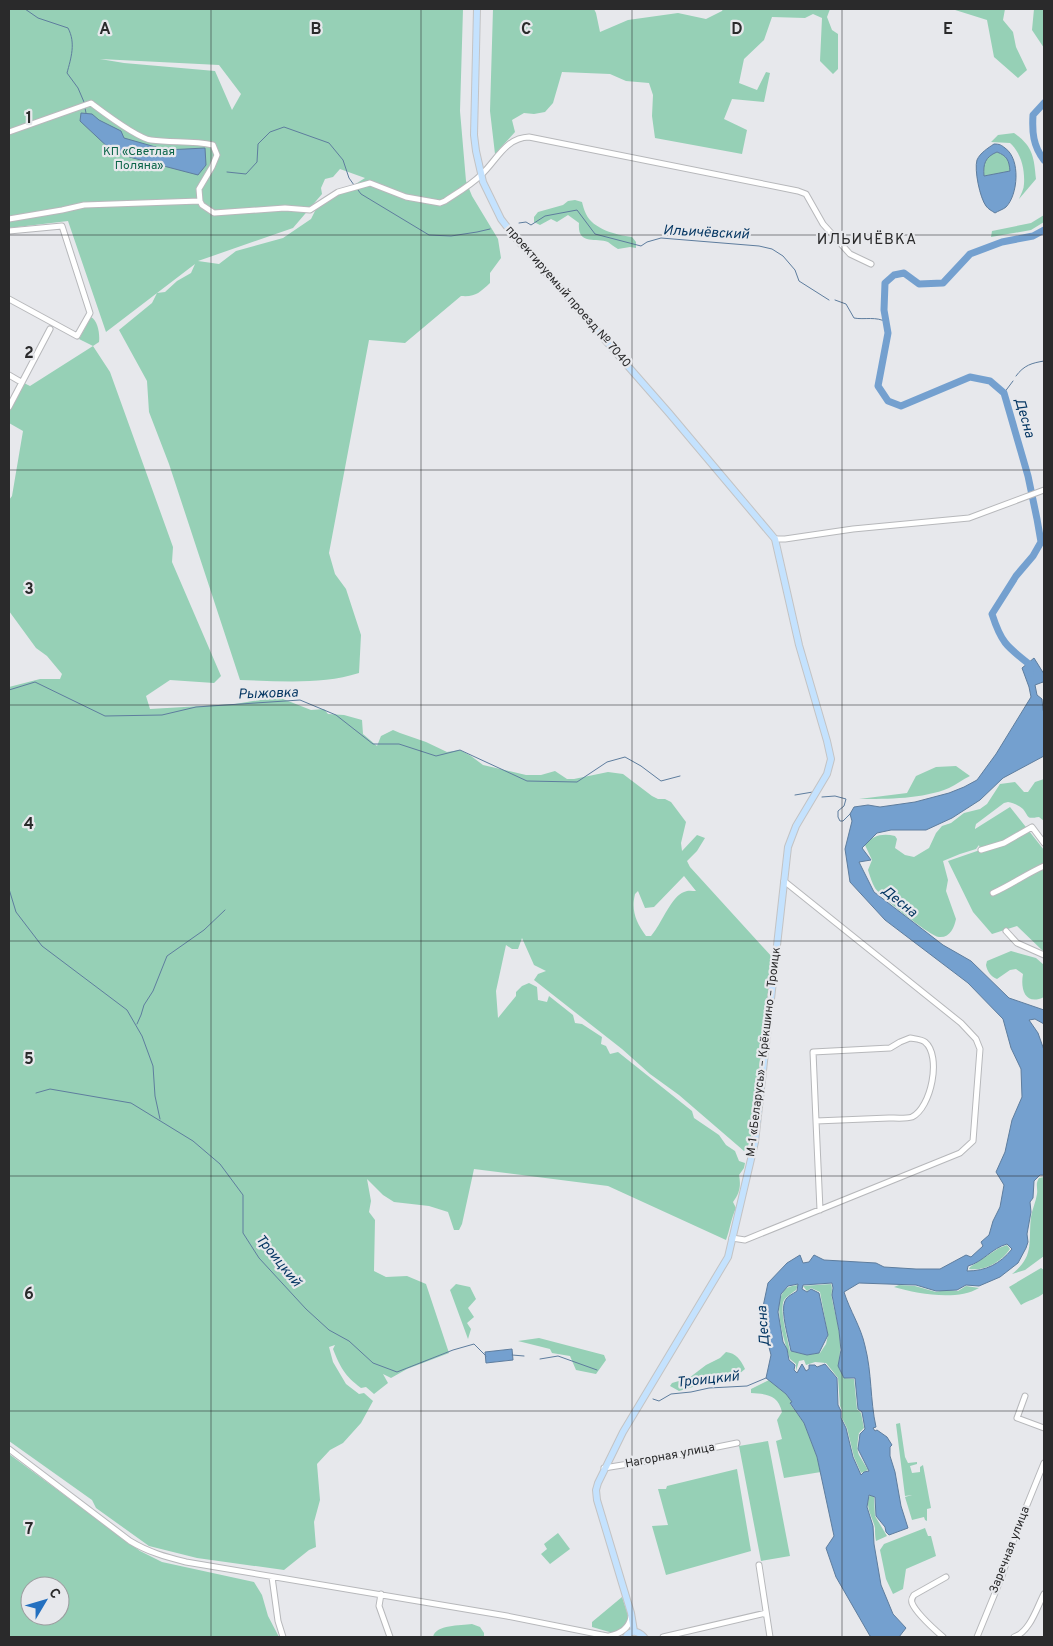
<svg xmlns="http://www.w3.org/2000/svg" width="1053" height="1646" viewBox="0 0 1053 1646" font-family="Overpass,sans-serif">
  <style>
    .green { fill: #96d0b6; fill-rule: evenodd }
    .water { fill: #74a0cf; stroke: #5e7d9e; fill-rule: evenodd }
    .lines { fill: none; stroke-linecap: round; stroke-linejoin: round }
    .stream { stroke: #5e7d9e; stroke-width: 1 }
    .river { stroke: #74a0cf; stroke-width: 7 }
    .minor-casing { stroke: #b7b8bb; stroke-width: 7 }
    .major-casing { stroke: #c3c3c4; stroke-width: 8 }
    .minor { stroke: #fff; stroke-width: 5 }
    .major { stroke: #c4e2fe; stroke-width: 6 }
    .grid { fill: none; stroke: #2a2a2b; stroke-width: 1; stroke-opacity: 0.55 }
    .labels { text-anchor: middle; dominant-baseline: central; stroke-width: 4.5; stroke-linejoin: round; paint-order: stroke }
    .park-label { font-size: 12px; fill: #0c6549; stroke: #e7e8ec }
    .street-label { font-size: 12px; fill: #2a2a2b; stroke: #e7e8ec }
    .water-label { font-size: 14px; font-style: italic; fill: #073864; stroke: #e7e8ec }
    .quarter-label { font-size: 15px; letter-spacing: 1px; fill: #2a2a2b; stroke: #e7e8ec }
    .grid-label { font-size: 16px; text-anchor: middle; font-weight: bold; fill: #2a2a2b; stroke: #e7e8ec; stroke-width: 4.5; stroke-linejoin: round; paint-order: stroke }
  </style>
  <rect width="100%" height="100%" fill="#e7e8ec"/>
  <path class="green" d="M9 9H463L460 111 466 181 472 196 498 239 501 258 490 273V283C479 293 476 297 461 296L405 343 369 340 329 553 335 574 346 589 361 635 359 673C321 685 280 681 240 680L169 464 149 412 147 381 119 330 152 303 157 293 165 292 177 281 191 273 195 264 106 332 68 221 9 228ZM100 59 219 65 241 94 232 110 215 71 124 63ZM340 169 365 178 316 209 311 219 283 238 236 251 219 264 198 261 293 228 322 194 321 188 325 179 333 177Z
    M493 9H594L596 13 600 32 628 20 678 13 706 19 722 11 723 9H830L827 17 832 30 838 34V69L833 74 820 61 822 18 813 14 805 18 772 17 764 40 744 59 739 83 757 90 766 72 770 73 764 102 732 99 724 119 747 130 742 154 655 138 652 116 653 95 649 83 626 81 610 74 562 72 553 103 545 112 534 114 524 113 512 120 515 132 495 154 490 111Z
    M952 9H1005L1003 20 1013 32 1016 47 1027 70 1018 78 994 57 987 20Z
    M1034 9H1044V48L1032 30Z
    M1014 133C1033 146 1034 157 1036 179L1019 199C1021 194 1024 189 1024 184 1025 169 1021 153 1010 143L991 142 998 135Z
    M997 152C1007 156 1009 160 1011 171L984 176C984 163 983 158 997 152Z
    M575 200 582 202C583 206 584 210 586 214 593 229 616 235 632 237L636 242V248L630 247 618 249C614 247 611 244 608 242 596 237 577 246 579 223L568 215 557 222 551 219 540 225 534 222V217L538 212 563 205 568 201Z
    M1044 215V222L1031 230 991 237 992 231 1031 223Z
    M91 317C98 321 100 334 99 342L93 346 110 372 173 547 172 562 221 676 214 683 170 680 146 696 150 709 235 704 278 697 311 710 324 709 328 714 344 715 362 720 363 734 377 746 381 736 393 730 400 733 426 742 447 752 460 750 471 756 483 765 526 775H541L555 771 567 779H574L608 772 623 774 652 796 658 799H665L671 802 686 822 681 843 682 851 697 835 705 838 697 851 687 861 690 867 773 958 774 962 771 967 751 1137 748 1146 744 1151 679 1095 650 1074 622 1049 534 980 538 974 546 971 534 965 522 938 518 949H512L506 945 496 991 498 1018 516 996V992L522 986 529 983 537 987 538 1000 547 1002 549 996 573 1015 575 1023 582 1024 602 1037 601 1044 606 1046 610 1054 618 1052 692 1111 694 1118 719 1135 726 1145 735 1151 739 1161 745 1163 744 1168 739 1175C741 1185 740 1193 733 1202L736 1208C731 1219 730 1229 726 1240L608 1186 474 1169 462 1224 459 1230H454L448 1212 429 1206 394 1202 383 1195 367 1179 371 1201 369 1212 375 1220 374 1271 386 1277 407 1276 426 1284 449 1353 407 1369 391 1378 383 1374 388 1383 374 1394 366 1387 361 1388C345 1376 340 1367 333 1349L335 1345 329 1347 333 1362 346 1384 359 1394 364 1393 373 1401 361 1423 343 1443 330 1450 317 1464 320 1500 314 1522 316 1547 309 1550 284 1570 197 1558 149 1546 96 1508 92 1500 9 1441V687L40 679H60L62 674 47 656 36 648 9 611V500L12 496 23 431 9 423V411L24 383 30 386 93 346 79 339ZM684 876 696 891C692 891 688 890 684 892 672 896 662 922 654 932L651 936H646C636 922 631 911 635 894L638 891 645 908 654 907Z
    M956 766 970 776C963 779 956 785 949 788 923 799 888 799 859 799L907 793 916 776 936 767Z
    M1044 779V821L1039 817C1026 819 1030 818 1023 809 1019 805 1013 803 1008 802L1004 803 976 824 975 828V829L1010 807 1044 850V952L1017 926 992 934 973 912 948 861 980 850 979 845 976 849 960 854 943 861 948 880 946 891 956 919C954 928 950 938 939 937 930 936 881 897 875 888 872 883 870 876 868 870L872 860 865 845C873 835 883 833 895 836L897 839 895 848 905 855 914 857 929 848 936 833 942 826 951 823 964 813 980 809 987 804 1000 784 1015 782 1024 792H1028L1035 782Z
    M1011 951 1036 958 1044 965V997C1026 1006 1020 990 1023 974L1016 969 1010 970 997 979C991 977 987 971 986 965L987 961Z
    M1044 1177V1256L1025 1270 1012 1274C1035 1256 1028 1242 1031 1217 1032 1209 1036 1202 1037 1194 1038 1188 1035 1184 1039 1178Z
    M1007 1245 1010 1249C1001 1262 986 1271 969 1269L970 1267 999 1248Z
    M1041 1268 1044 1270V1293C1037 1299 1029 1300 1021 1305L1009 1287Z
    M456 1284 470 1287 476 1299 468 1308 474 1317 467 1323 471 1329 468 1339 450 1290Z
    M831 1284C833 1289 831 1293 832 1299 835 1315 841 1332 840 1349 840 1365 835 1362 844 1378L854 1379 857 1409 861 1413 864 1428 859 1433C858 1440 856 1449 859 1455 862 1460 865 1465 868 1470L861 1473 854 1457 847 1428 842 1418V1410L840 1406 838 1378 826 1363 815 1362 806 1365 804 1360 799 1361 796 1371V1364L790 1359C785 1343 774 1311 782 1294 785 1287 791 1286 798 1285L796 1290C792 1293 787 1296 784 1300 779 1310 788 1340 790 1351L807 1355 820 1353 826 1344 828 1335 820 1292 811 1288 807 1291 803 1286Z
    M899 1285 915 1286 936 1292 944 1290 958 1291 966 1286 979 1288C957 1301 918 1294 894 1287Z
    M539 1338 604 1355 606 1360 596 1374 576 1370 570 1356 552 1353 550 1349 518 1341Z
    M726 1352C736 1353 741 1360 745 1369L733 1379 710 1382 679 1391 670 1386 672 1383 689 1378 706 1365 720 1358Z
    M769 1380 786 1394 792 1402 790 1404 804 1423 817 1457 821 1472 784 1478 776 1441 782 1439 777 1420 782 1412C778 1395 767 1394 751 1393V1389Z
    M900 1423 905 1457 908 1463 917 1462V1464L910 1466 912 1473 920 1472V1467L923 1465 931 1508 927 1509V1521L925 1520 924 1517 912 1520 905 1497 912 1495 905 1496 896 1424Z
    M768 1441 790 1556 761 1561 739 1446Z
    M9 1454 140 1551 162 1562 254 1582 262 1595 268 1616 279 1637H9ZM30 1586H60V1616H30Z
    M737 1469 751 1551 666 1575 652 1526 668 1525 658 1489H666L667 1486Z
    M870 1495 874 1497 875 1516 887 1536 876 1541C875 1537 875 1532 875 1528 873 1517 864 1507 870 1495Z
    M925 1528 928 1536H931L936 1556 906 1569 903 1589 893 1594 886 1579 880 1550 884 1544Z
    M558 1533 570 1549 550 1564 541 1554 547 1549 544 1544Z
    M622 1597 629 1618 622 1629 613 1633 592 1627V1622Z
    M472 1624 480 1627 484 1633V1637H433C436 1624 460 1626 472 1624Z"/>
  <path class="water" d="M81 113 92 114 99 120 121 131 124 138 166 150 205 148 206 165 198 175 133 158 112 151 80 121Z
    M994 144C1000 144 1001 145 1005 148 1021 159 1018 195 1006 207 1004 209 998 211 995 213 992 211 988 209 986 206 980 198 974 170 977 160 980 153 988 148 994 144ZM997 152C1007 156 1009 160 1010 171L984 176C983 164 985 157 997 152Z
    M1034 658 1044 674V684L1043 682 1035 685 1037 695 1042 699 1043 710 1044 712V756L1003 778 980 800 952 818 926 830H891L877 833 862 848 871 860 859 862 874 892 943 945 971 961 1009 998 1044 1010V1024L1035 1019 1029 1020 1038 1033 1044 1050V1175H1040L1034 1181 1033 1198 1030 1202 1031 1212 1027 1234 1028 1242 1026 1248 1018 1263 1000 1277 979 1286 966 1285 957 1290 936 1291 916 1285 859 1283 844 1292C850 1311 861 1327 865 1346 872 1373 870 1400 876 1427L873 1428 875 1431 877 1430 887 1437 892 1445 890 1447V1456L895 1472 901 1506 908 1528 889 1535 886 1532 885 1527 876 1516 875 1497 869 1495 867 1507 873 1526 874 1544 881 1585 893 1614 906 1628 899 1637H873L870 1636 836 1577 826 1548 834 1536 817 1457 804 1423 790 1403 792 1402 786 1394 766 1378 771 1355 761 1316 768 1283 787 1263 800 1255 803 1263 809 1262 814 1255 824 1260 876 1263 884 1267 916 1269H940L966 1255 971 1257 983 1246 981 1242 989 1235 993 1221 1000 1207 1004 1185 996 1172 1005 1152 1012 1120 1022 1097 1021 1069 1011 1048 1003 1019 968 983 885 920 850 882 845 849 852 821 850 814 854 807 868 805 880 807 915 802 949 793 964 787 977 780 996 754 1031 697 1029 687 1022 668ZM1007 1244 1012 1249C1000 1264 986 1271 967 1271L968 1266C983 1262 992 1248 1007 1244ZM832 1283 833 1288 832 1295 839 1331 841 1350 838 1366 844 1378H855L858 1409 862 1412 865 1429 860 1434 858 1449 869 1471 864 1472 861 1475 853 1457 846 1428 841 1418V1411L838 1405 837 1378 825 1364 817 1367 815 1365H809V1369L806 1371 802 1364 797 1373 794 1370 795 1365 789 1360 787 1349 783 1342 778 1312 781 1294 788 1286 798 1284 797 1291C793 1294 787 1296 785 1301 780 1311 789 1340 791 1351L807 1355 819 1353 828 1335 819 1293 811 1289 807 1292 802 1289 803 1285Z
    M512 1349 513 1360 486 1363 485 1352Z"/>
  <g class="lines">
    <path class="stream" d="M25 9 38 18 68 28C76 43 71 58 67 73L78 88 84 102
      M85 108 86 113
      M227 172 246 174 257 162 258 144 270 132 284 127 329 143 343 160 349 178 354 185
      M358 190 361 194 429 235 451 236 477 232 490 229
      M519 223 526 222 531 225 545 216 577 210 595 234 641 246 647 242 661 238 759 246 772 249 783 256 795 270 799 281 829 300
      M835 300 846 304 854 318C864 320 877 316 886 322
      M1016 376C1024 365 1032 363 1044 361
      M1004 393 1013 381
      M9 690 35 682 105 716 162 715 196 707 300 700 336 715 373 744H399L436 756 460 750 527 781 577 782 607 762 625 757 641 766 661 781 680 776
      M795 795 813 792
      M822 797 835 796 846 799 844 806 838 811V817L840 821H843L850 814
      M9 889 16 912 42 946 127 1010 142 1036 153 1066 155 1096 160 1119
      M137 1024 141 1015 144 1005 153 991 167 956 204 930 225 910
      M36 1093 50 1089 131 1103 193 1141 220 1164 243 1195V1233L259 1258 306 1309 329 1330 349 1341 373 1363 397 1372 453 1350 474 1344 486 1356
      M512 1355 524 1356
      M540 1359 558 1356 597 1370
      M653 1399 659 1401 671 1394 691 1392 709 1388 747 1386 766 1378"/>
    <path class="river" d="M1044 103 1033 115C1032 132 1033 146 1044 160
      M1030 673 1029 664C1006 646 1001 642 992 614L1016 576 1033 556 1041 542 1037 519 1028 476 1004 393 990 381 970 377 901 406 888 401 878 386 888 333 884 310 885 283 894 275 904 273 919 284 943 283 970 254 1002 242 1033 236 1044 230"/>
    <defs>
      <path id="minor" d="M9 132 91 103C103 112 137 138 151 140 172 143 192 140 213 145L217 155 212 167 199 189 200 201 202 205 214 213 285 208 310 210 338 192 370 183 406 197 440 203 445 201C457 193 471 185 481 175 497 160 505 138 529 137L798 191 806 194 823 224 850 254 871 264
        M9 219 62 210 84 205 200 201
        M9 231 62 226 90 313 77 336 9 299
        M9 375 21 382
        M9 407 50 329
        M775 539H785L853 529 969 518 1044 490
        M981 850 1004 843 1032 827 1044 843
        M993 893C1011 885 1026 874 1044 866
        M1006 931 1017 943 1044 955
        M910 1038C915 1039 921 1039 925 1042 942 1056 931 1108 912 1117 906 1119 895 1118 889 1118 865 1119 840 1120 816 1121L813 1052 890 1048 900 1042Z
        M816 1121 820 1210
        M732 1238 745 1240 960 1153 973 1141 980 1049 976 1039 961 1023 784 881
        M1025 1396 1017 1418 1044 1428
        M9 1449 130 1541C148 1552 166 1557 186 1562L507 1616 612 1637
        M604 1468 653 1460 737 1443
        M759 1565 770 1637
        M272 1577 278 1621 283 1637
        M381 1594 379 1606 390 1637
        M609 1636C620 1634 629 1628 631 1617
        M663 1637 766 1613
        M943 1637C935 1630 916 1613 912 1603 911 1599 912 1598 914 1595L946 1577
        M977 1637 1002 1576 1016 1532 1044 1463
        M1014 1637C1030 1632 1037 1607 1044 1594"/>
      <path id="major" d="M477 9 474 135 476 151 483 182 501 219 514 236 669 413 775 539 799 645 827 741 831 759 827 774 796 826 788 847 755 1142 728 1257 623 1432 598 1483 596 1490 597 1500 631 1613 634 1631
        M626 1637C631 1629 638 1631 644 1637"/>
    </defs>
    <use href="#minor" class="minor-casing"/>
    <use href="#major" class="major-casing"/>
    <use href="#minor" class="minor"/>
    <use href="#major" class="major"/>
  </g>
  <path class="grid" d="M211 9V1637M421 9V1637M632 9V1637M842 9V1637M9 235H1044M9 470H1044M9 705H1044M9 941H1044M9 1176H1044M9 1411H1044"/>
  <g class="labels">
    <g class="park-label">
      <text x="139" y="152">КП «Светлая<tspan x="139" dy="14">Поляна»</tspan></text>
    </g>
    <g class="street-label">
      <text transform="translate(568 297) rotate(49)">проектируемый проезд № 7040</text>
      <text transform="translate(764 1052) rotate(-83)">М-1 «Беларусь» – Крёкшино – Троицк</text>
      <text transform="translate(670 1456) rotate(-11)">Нагорная улица</text>
      <text transform="translate(1010 1550) rotate(-69)">Заречная улица</text>
    </g>
    <g class="water-label">
      <text transform="translate(706 233) rotate(3)">Ильичёвский</text>
      <text transform="translate(1024 418) rotate(74)">Десна</text>
      <text transform="translate(268 694) rotate(-2)">Рыжовка</text>
      <text transform="translate(899 902) rotate(39)">Десна</text>
      <text transform="translate(278 1261) rotate(51)">Троицкий</text>
      <text transform="translate(764 1326) rotate(-94)">Десна</text>
      <text transform="translate(708 1380) rotate(-6)">Троицкий</text>
    </g>
    <g class="quarter-label">
      <text x="867" y="240">ИЛЬИЧЁВКА</text>
    </g>
  </g>
  <g class="grid-label">
    <text x="105" y="34">A</text>
    <text x="316" y="34">B</text>
    <text x="526" y="34">C</text>
    <text x="737" y="34">D</text>
    <text x="948" y="34">E</text>
    <text x="29" y="123">1</text>
    <text x="29" y="358">2</text>
    <text x="29" y="594">3</text>
    <text x="29" y="829">4</text>
    <text x="29" y="1064">5</text>
    <text x="29" y="1299">6</text>
    <text x="29" y="1534">7</text>
  </g>
  <rect width="1053" height="1646" fill="none" stroke="#2a2a2b" stroke-width="20"/>
  <g transform="translate(45 1601) rotate(52)"><circle r="24" fill="#e7e8ec" stroke="#9b9c9f"/>
  <path d="M0-4L9 19L0 12L-9 19Z" fill="#2470c0"/>
  <text y="-8" font-size="14" font-weight="bold" text-anchor="middle" fill="#2a2a2b">С</text>
  </g>
</svg>
